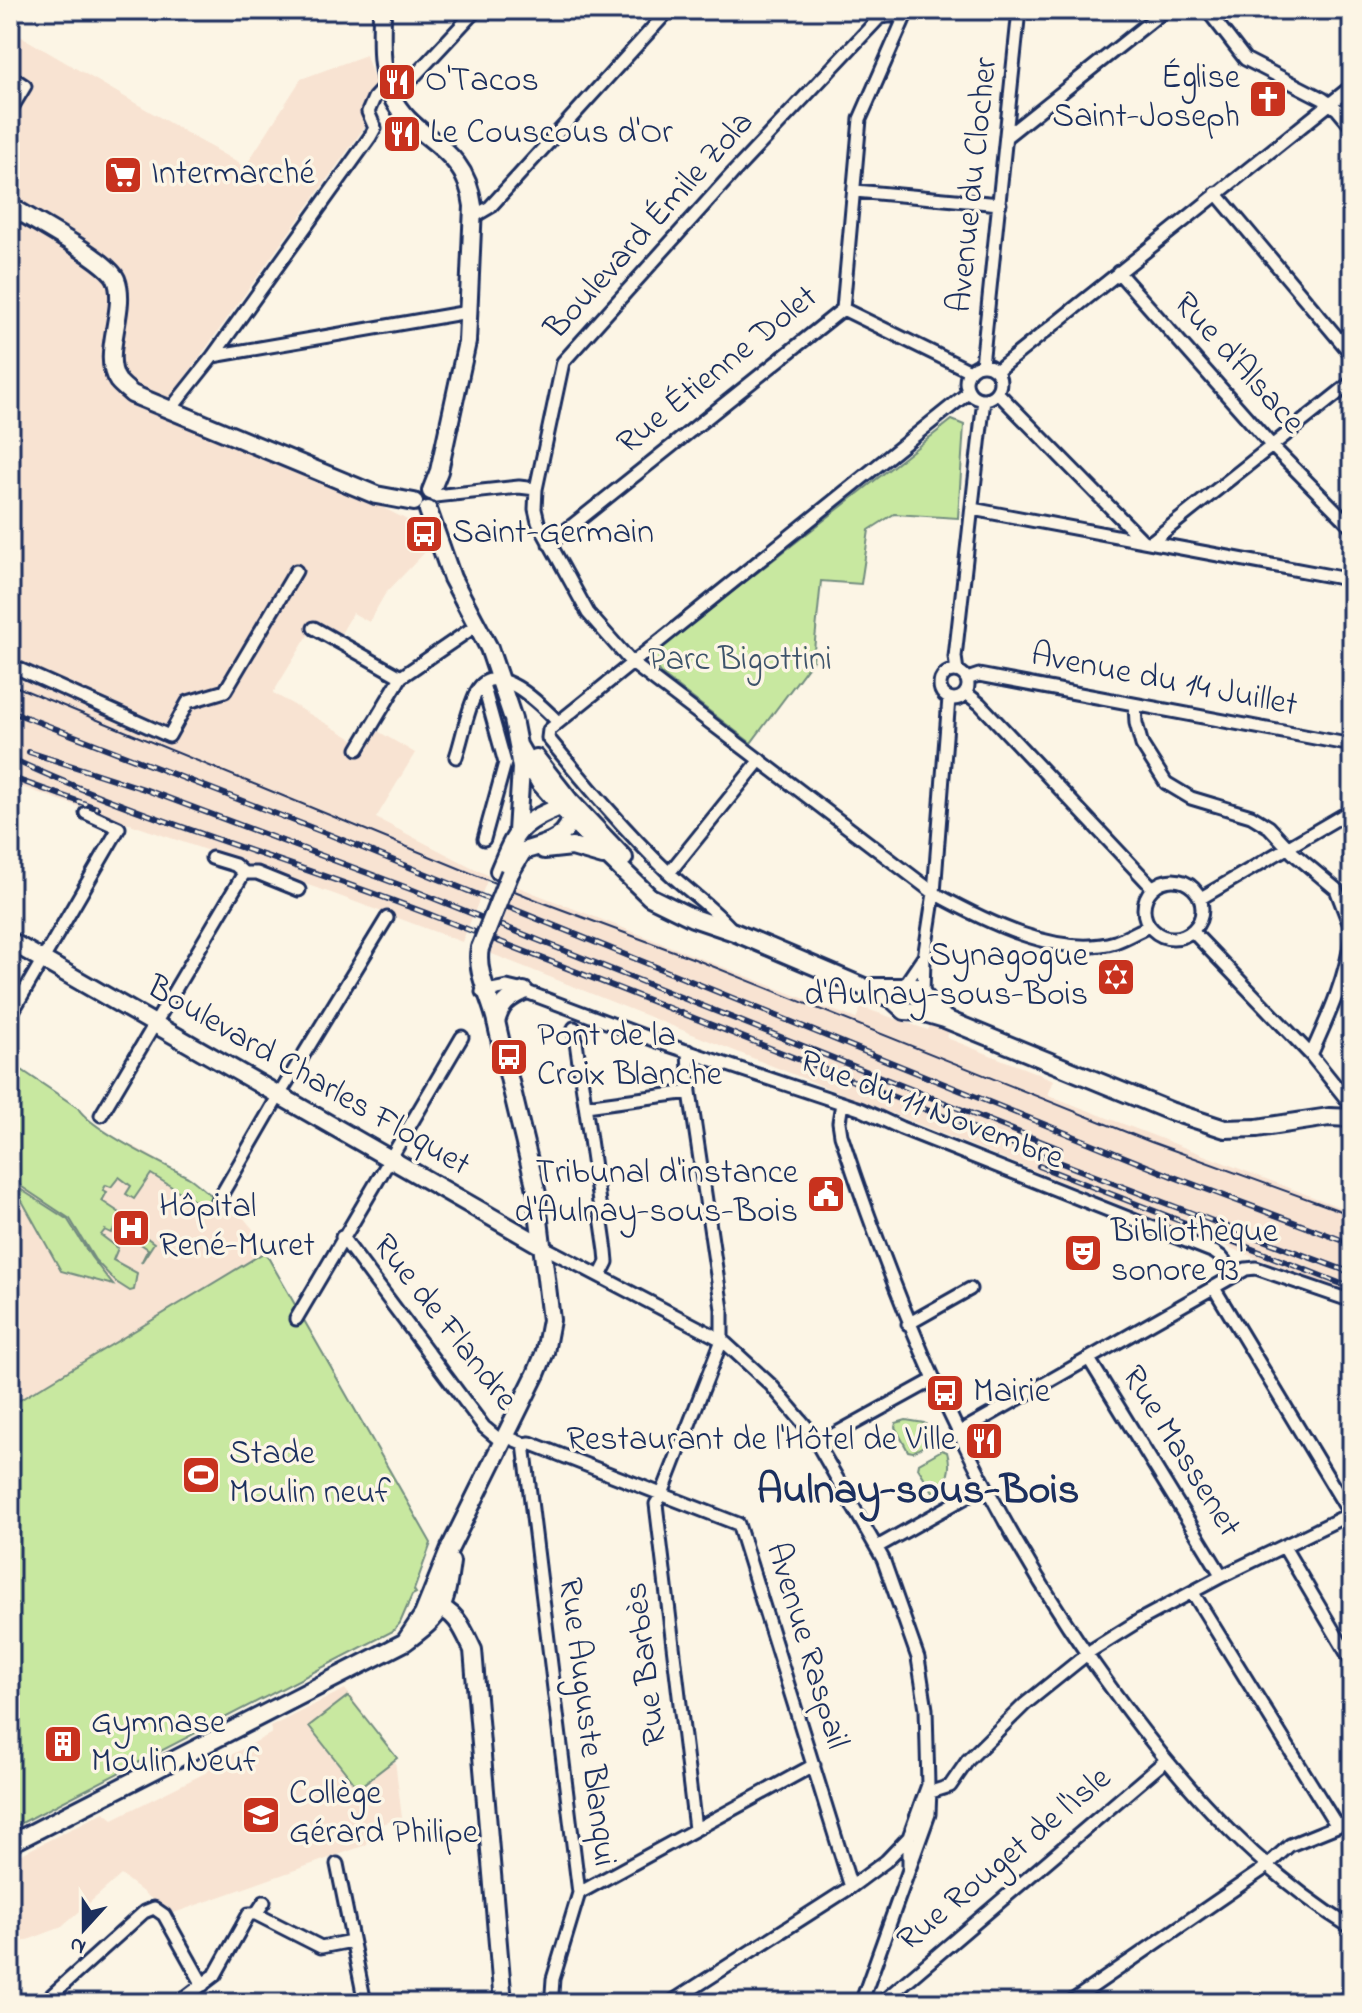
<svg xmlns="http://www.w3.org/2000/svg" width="1362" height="2013" viewBox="0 0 1362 2013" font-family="'Indie Flower',sans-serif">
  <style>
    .built { fill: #f8e3d2 }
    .green { fill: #c8e8a0; stroke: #728c7f; stroke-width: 2 }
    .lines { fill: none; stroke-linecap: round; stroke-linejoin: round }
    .street-casing { stroke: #1b2f5e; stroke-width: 17 }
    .secondary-casing { stroke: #1b2f5e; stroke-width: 22 }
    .street { stroke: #fcf5e5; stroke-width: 11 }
    .secondary { stroke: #fcf5e5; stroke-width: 16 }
    .tram { stroke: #1b2f5e; stroke-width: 2 }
    .rail-casing { stroke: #1b2f5e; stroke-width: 6 }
    .rail { stroke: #fcf5e5; stroke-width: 3; stroke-dasharray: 9; stroke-linecap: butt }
    .secondary-bridge-casing { stroke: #1b2f5e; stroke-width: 22; stroke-linecap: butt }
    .secondary-bridge { stroke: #fcf5e5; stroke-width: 16 }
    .labels { text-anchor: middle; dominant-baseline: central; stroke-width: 7; stroke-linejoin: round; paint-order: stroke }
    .poi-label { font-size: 34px; fill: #1b2f5e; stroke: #fcf5e5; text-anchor: start }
    .street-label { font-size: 34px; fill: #1b2f5e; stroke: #fcf5e5 }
    .park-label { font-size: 34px; fill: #3e546b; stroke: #fcf5e5 }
    .district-label { font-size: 42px; font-weight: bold; fill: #1b2f5e; stroke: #fcf5e5 }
  </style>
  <rect width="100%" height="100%" fill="#fcf5e5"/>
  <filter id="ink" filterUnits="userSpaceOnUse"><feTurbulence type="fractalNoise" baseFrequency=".0125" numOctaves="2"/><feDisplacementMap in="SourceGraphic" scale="16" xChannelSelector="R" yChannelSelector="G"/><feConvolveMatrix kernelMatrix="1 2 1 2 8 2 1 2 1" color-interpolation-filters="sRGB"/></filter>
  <g filter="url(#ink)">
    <path class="built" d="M10 30 245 167 301 79 366 55 382 103 158 415 370 501 415 524 421 530 429 548 385 594 369 622 353 613 339 637 321 627 319 623H312L310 632 273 693 365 746 376 730 415 753 376 818 489 876 462 942 334 894 10 783Z
      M513 885 856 1019 861 1007 928 1030 932 1021 950 1028 947 1038 1054 1080 1048 1095 1352 1212V1294L1193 1234 487 952Z
      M10 1066 78 1108 83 1118 120 1142 135 1147 193 1180 202 1190 238 1211 266 1245 265 1252 10 1406Z
      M345 1689 397 1758 395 1760 402 1818 369 1828 366 1845 171 1914 121 1875 62 1927 17 1944 10 1931V1860L104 1812 113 1819 207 1772 212 1765 272 1733 270 1727Z"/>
    <path class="green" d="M952 420 964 425 958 518 894 514 869 530 861 584 821 581 813 660 751 743 661 674 648 658Z
      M10 1062 78 1108C90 1129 163 1164 188 1177 197 1182 204 1191 213 1196L205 1206 194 1210 192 1208 196 1202 151 1174 134 1199 126 1194 131 1186 119 1177 111 1187 106 1185 103 1190 107 1192 102 1201 120 1213V1218L154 1243 141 1263 148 1249 116 1227 111 1233 105 1230 101 1235 118 1248 113 1260 137 1273 134 1290 130 1291 116 1282 95 1260 70 1219 10 1179Z
      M17 1187 68 1220 91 1257 113 1285 61 1271 16 1190Z
      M265 1252 431 1543 414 1590 416 1593 412 1595 400 1623 393 1631 10 1829V1406Z
      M906 1420 924 1423 936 1433V1439L913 1452 908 1451 895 1427 896 1423Z
      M942 1450 947 1452C952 1468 948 1484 934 1493L918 1468 919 1463Z
      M348 1696 397 1758 358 1788 309 1726Z"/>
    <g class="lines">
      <defs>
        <path id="street" d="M908 10 903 21 897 15 880 17 732 174 563 362 536 489 535 509 538 522 588 613 632 663 934 893C983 920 1059 959 1115 942 1127 938 1138 931 1149 926
          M1207 10 1245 59 1323 99 1337 109 1352 127
          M10 76 25 86 10 111
          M393 99 476 10
          M1007 136 1165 10
          M855 191 1000 204
          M1216 193 1352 355
          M473 217 490 207 669 10
          M1118 272 1272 446 1352 527
          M843 309 970 371
          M213 356 468 312
          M982 365 1019 10
          M966 382a17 17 0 1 1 34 0a17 17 0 1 1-34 0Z
          M996 371 1352 86
          M997 392 1143 541
          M170 410 213 356 370 137 375 128 368 112 374 98 387 84
          M435 496 519 487 536 489
          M972 509 1352 580
          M1151 542 1352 382
          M549 544 843 309 860 119 903 21
          M314 628 401 677
          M10 665 169 736 188 702 225 691 296 571
          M957 671 955 657 984 399
          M940 685a14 14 0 1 1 28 0a14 14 0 1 1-28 0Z
          M967 679 979 675 1352 745
          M483 684 505 763 484 839
          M966 693 980 704 1153 888
          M1135 705 1136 723 1142 745 1166 783 1191 798 1251 816 1269 827 1293 853 1336 889 1352 931
          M358 749 401 677 477 625
          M456 757C463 736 467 710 477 691 495 657 543 707 558 722
          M212 858 235 865 244 873H257L299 890
          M669 873 760 760
          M1144 909a29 29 0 1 1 58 0a29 29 0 1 1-58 0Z
          M1201 898 1352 810
          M733 931C714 908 690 893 668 872 625 831 586 784 548 738L549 730 969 392
          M1193 932 1311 1055 1352 1106
          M904 986 923 958
          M482 992 507 987 524 991 665 1044 860 1109 901 1128 1214 1252 1221 1257 1235 1274
          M923 993 924 958 934 893 949 698
          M10 1016 119 828 86 813
          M574 1028 606 1251 607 1262 600 1276
          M688 1051 690 1092 722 1309V1340L662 1494 656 1504 695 1829
          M1311 1055C1329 1015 1346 978 1352 934
          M842 1103 839 1122 841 1135C910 1346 994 1533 1128 1711 1190 1794 1262 1873 1352 1928
          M586 1106 690 1092
          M101 1115 244 873
          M219 1199 279 1095 387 918
          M342 1237 484 1427 502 1442
          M542 1246 722 1340 771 1385 810 1431 883 1559 918 1658 926 1709 928 1785 909 1837V1867
          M1214 1288 1350 1514
          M296 1319 462 1037
          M908 1324 970 1289
          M1089 1359 1222 1576
          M958 1433 1246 1269 1256 1268 1352 1301
          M505 1436 524 1444 530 1443 738 1524 851 1887
          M524 1444 579 1893 553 1979 552 1993 556 2003
          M817 1444 933 1380
          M877 1547 984 1487
          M1284 1547 1352 1662
          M1193 1593 1337 1826
          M931 1792 950 1786 968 1760 1025 1704 1092 1650 1140 1620 1222 1576 1352 1513
          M337 1864 365 2003
          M579 1893 814 1765
          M256 1914 264 1902
          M43 2003 144 1912 154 1908 164 1915 203 1985
          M178 2003 215 1975 249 1914H256L321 1947 352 1941
          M670 2003 851 1887 886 1861 909 1837
          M861 2003 929 1814 930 1789
          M881 2003 1165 1761
          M1069 2003 1262 1870 1290 1845 1352 1820"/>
        <path id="secondary" d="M382 10C382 39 379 68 391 95 413 142 465 142 473 206L467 342 439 471 431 491
          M10 206C32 220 107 259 116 279 128 308 100 356 118 381 122 386 128 390 132 394L376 495 414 502
          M428 510 452 578 489 648 513 719 518 745 540 783 586 835 650 897 693 918 734 932 892 999 905 1011 921 1012 945 1019 1170 1111 1225 1129 1257 1128 1329 1117 1352 1118
          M536 758 569 800 624 858
          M517 832 521 768 518 750
          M544 850 572 847 603 856
          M499 871C515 832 519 823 560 807L569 810
          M510 873 523 851C546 844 569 840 572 812
          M10 941 542 1246
          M874 987H916L944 1018
          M496 1022C501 1004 507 999 524 991
          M433 1604C457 1612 463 1629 473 1650L503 2003
          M405 1642 423 1615 450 1548 536 1374 545 1352 551 1320 537 1203 538 1198C524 1139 509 1080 496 1021 491 998 475 972 480 948
          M10 1844 405 1642C443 1614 445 1608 451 1562"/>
      </defs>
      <use href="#street" class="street-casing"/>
      <use href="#secondary" class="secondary-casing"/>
      <use href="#street" class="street"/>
      <use href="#secondary" class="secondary"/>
      <path class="tram" d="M10 684 539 901 692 958 1151 1142 1352 1215"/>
      <defs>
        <path id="rail" d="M10 711 328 834 1174 1177 1352 1244
          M29 752 144 789 413 890 1060 1149
          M10 758C148 822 295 862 436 917 742 1035 1044 1160 1352 1273
          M10 777 97 808
          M1039 1166 1352 1288"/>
      </defs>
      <use href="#rail" class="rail-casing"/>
      <use href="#rail" class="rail"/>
      <defs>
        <path id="secondary-bridge" d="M480 948 510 873"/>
      </defs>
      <use href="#secondary-bridge" class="secondary-bridge-casing"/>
      <use href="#secondary-bridge" class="secondary-bridge"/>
    </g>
  </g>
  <defs>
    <symbol id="restaurant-square" viewBox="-11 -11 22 22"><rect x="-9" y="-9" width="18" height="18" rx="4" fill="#c8321e" stroke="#fcf5e5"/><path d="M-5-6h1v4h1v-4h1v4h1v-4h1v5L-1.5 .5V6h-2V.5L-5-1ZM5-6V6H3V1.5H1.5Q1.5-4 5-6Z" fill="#fff"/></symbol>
    <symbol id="church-square" viewBox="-11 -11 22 22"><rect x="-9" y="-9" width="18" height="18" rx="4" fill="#c8321e" stroke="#fcf5e5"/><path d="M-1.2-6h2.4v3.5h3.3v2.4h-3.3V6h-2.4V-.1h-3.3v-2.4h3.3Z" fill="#fff"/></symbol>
    <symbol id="supermarket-square" viewBox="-11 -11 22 22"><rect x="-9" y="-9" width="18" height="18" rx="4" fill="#c8321e" stroke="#fcf5e5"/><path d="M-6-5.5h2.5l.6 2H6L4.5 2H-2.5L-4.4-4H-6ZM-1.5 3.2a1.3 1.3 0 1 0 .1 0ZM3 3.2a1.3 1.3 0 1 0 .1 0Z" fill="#fff"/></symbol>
    <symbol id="bus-square" viewBox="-11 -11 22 22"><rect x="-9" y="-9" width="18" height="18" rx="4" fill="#c8321e" stroke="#fcf5e5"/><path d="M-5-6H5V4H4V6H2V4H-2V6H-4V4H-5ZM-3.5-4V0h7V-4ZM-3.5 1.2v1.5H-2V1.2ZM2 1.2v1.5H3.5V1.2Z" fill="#fff"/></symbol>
    <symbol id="synagogue-square" viewBox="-11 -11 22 22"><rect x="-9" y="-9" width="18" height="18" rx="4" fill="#c8321e" stroke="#fcf5e5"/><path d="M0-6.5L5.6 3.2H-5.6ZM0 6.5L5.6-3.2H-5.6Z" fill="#fff"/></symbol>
    <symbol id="civic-square" viewBox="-11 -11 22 22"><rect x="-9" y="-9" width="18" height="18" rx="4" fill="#c8321e" stroke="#fcf5e5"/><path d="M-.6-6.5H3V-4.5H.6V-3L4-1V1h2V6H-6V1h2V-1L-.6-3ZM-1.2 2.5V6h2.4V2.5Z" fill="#fff"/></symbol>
    <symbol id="hospital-square" viewBox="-11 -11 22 22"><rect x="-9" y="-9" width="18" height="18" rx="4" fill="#c8321e" stroke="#fcf5e5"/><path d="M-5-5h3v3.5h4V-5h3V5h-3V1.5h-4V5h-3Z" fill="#fff"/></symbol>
    <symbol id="theatre-square" viewBox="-11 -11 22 22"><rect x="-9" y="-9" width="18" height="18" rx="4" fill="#c8321e" stroke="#fcf5e5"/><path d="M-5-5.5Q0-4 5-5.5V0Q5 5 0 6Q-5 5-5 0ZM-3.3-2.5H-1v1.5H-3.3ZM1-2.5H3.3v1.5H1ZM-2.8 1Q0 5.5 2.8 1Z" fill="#fff"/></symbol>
    <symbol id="stadium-square" viewBox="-11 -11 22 22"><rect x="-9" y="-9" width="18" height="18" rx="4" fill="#c8321e" stroke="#fcf5e5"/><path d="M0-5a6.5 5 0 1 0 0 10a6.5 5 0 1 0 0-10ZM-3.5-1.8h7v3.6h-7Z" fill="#fff"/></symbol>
    <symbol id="building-square" viewBox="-11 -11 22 22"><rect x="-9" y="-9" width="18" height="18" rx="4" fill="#c8321e" stroke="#fcf5e5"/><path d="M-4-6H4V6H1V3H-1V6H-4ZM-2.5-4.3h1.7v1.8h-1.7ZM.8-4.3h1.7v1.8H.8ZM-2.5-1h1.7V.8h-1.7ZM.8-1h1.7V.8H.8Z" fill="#fff"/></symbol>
    <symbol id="school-square" viewBox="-11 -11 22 22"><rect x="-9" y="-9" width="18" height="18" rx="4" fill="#c8321e" stroke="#fcf5e5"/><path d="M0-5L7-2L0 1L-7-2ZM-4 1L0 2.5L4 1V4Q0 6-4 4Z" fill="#fff"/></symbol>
  </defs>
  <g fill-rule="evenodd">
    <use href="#restaurant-square" x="375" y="60" width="44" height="44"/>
    <use href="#church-square" x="1246" y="77" width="44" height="44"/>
    <use href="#restaurant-square" x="380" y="112" width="44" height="44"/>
    <use href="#supermarket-square" x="101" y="153" width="44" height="44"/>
    <use href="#bus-square" x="402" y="512" width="44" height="44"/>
    <use href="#synagogue-square" x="1094" y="955" width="44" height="44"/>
    <use href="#bus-square" x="487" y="1035" width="44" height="44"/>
    <use href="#civic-square" x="804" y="1172" width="44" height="44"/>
    <use href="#hospital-square" x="109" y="1206" width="44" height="44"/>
    <use href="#theatre-square" x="1061" y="1231" width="44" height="44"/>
    <use href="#bus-square" x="923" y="1371" width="44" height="44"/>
    <use href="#restaurant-square" x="962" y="1419" width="44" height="44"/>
    <use href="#stadium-square" x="179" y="1453" width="44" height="44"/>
    <use href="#building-square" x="41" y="1722" width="44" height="44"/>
    <use href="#school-square" x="239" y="1793" width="44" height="44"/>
  </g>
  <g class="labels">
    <g class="poi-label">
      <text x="1240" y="79" text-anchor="end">Église<tspan x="1240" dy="39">Saint-Joseph</tspan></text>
      <text x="425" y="82">O'Tacos</text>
      <text x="430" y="134">Le Couscous d'Or</text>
      <text x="151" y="175">Intermarché</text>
      <text x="452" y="534">Saint-Germain</text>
      <text x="1088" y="957" text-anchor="end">Synagogue<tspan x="1088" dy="39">d'Aulnay-sous-Bois</tspan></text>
      <text x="537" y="1037">Pont de la<tspan x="537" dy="39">Croix Blanche</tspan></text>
      <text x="798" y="1174" text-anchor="end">Tribunal d'instance<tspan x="798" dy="39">d'Aulnay-sous-Bois</tspan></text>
      <text x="159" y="1208">Hôpital<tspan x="159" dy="39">René-Muret</tspan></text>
      <text x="1111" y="1233">Bibliothèque<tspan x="1111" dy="39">sonore 93</tspan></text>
      <text x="973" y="1393">Mairie</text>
      <text x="956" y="1441" text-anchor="end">Restaurant de l'Hôtel de Ville</text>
      <text x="229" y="1455">Stade<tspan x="229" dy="39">Moulin neuf</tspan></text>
      <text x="91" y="1724">Gymnase<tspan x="91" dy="39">Moulin Neuf</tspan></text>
      <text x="289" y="1795">Collège<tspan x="289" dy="39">Gérard Philipe</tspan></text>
    </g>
    <g class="street-label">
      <text transform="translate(974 185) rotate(-84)">Avenue du Clocher</text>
      <text transform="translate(650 226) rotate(-48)">Boulevard Émile Zola</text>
      <text transform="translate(1238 364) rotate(48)">Rue d'Alsace</text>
      <text transform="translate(718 371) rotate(-39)">Rue Étienne Dolet</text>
      <text transform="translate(1164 681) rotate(11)">Avenue du 14 Juillet</text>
      <text transform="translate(308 1077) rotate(30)">Boulevard Charles Floquet</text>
      <text transform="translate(931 1111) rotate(21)">Rue du 11 Novembre</text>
      <text transform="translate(444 1323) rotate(52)">Rue de Flandre</text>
      <text transform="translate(1180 1452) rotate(58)">Rue Massenet</text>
      <text transform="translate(806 1646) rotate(73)">Avenue Raspail</text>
      <text transform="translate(647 1664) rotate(-97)">Rue Barbès</text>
      <text transform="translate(586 1722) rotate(83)">Rue Auguste Blanqui</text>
      <text transform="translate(1005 1860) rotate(-40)">Rue Rouget de l'Isle</text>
    </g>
    <g class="park-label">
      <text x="740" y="661">Parc Bigottini</text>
    </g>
    <g class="district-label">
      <text x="918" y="1491">Aulnay-sous-Bois</text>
    </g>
  </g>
  <rect width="1362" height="2013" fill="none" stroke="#fcf5e5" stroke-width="40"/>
  <rect x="20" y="20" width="1322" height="1973" fill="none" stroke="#1b2f5e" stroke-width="3" filter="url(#ink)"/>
  <g transform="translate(84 1929) rotate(201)" stroke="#fcf5e5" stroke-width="6" paint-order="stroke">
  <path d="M0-6L14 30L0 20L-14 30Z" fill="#1b2f5e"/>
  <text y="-12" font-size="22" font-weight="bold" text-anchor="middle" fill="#1b2f5e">N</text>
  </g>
</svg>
